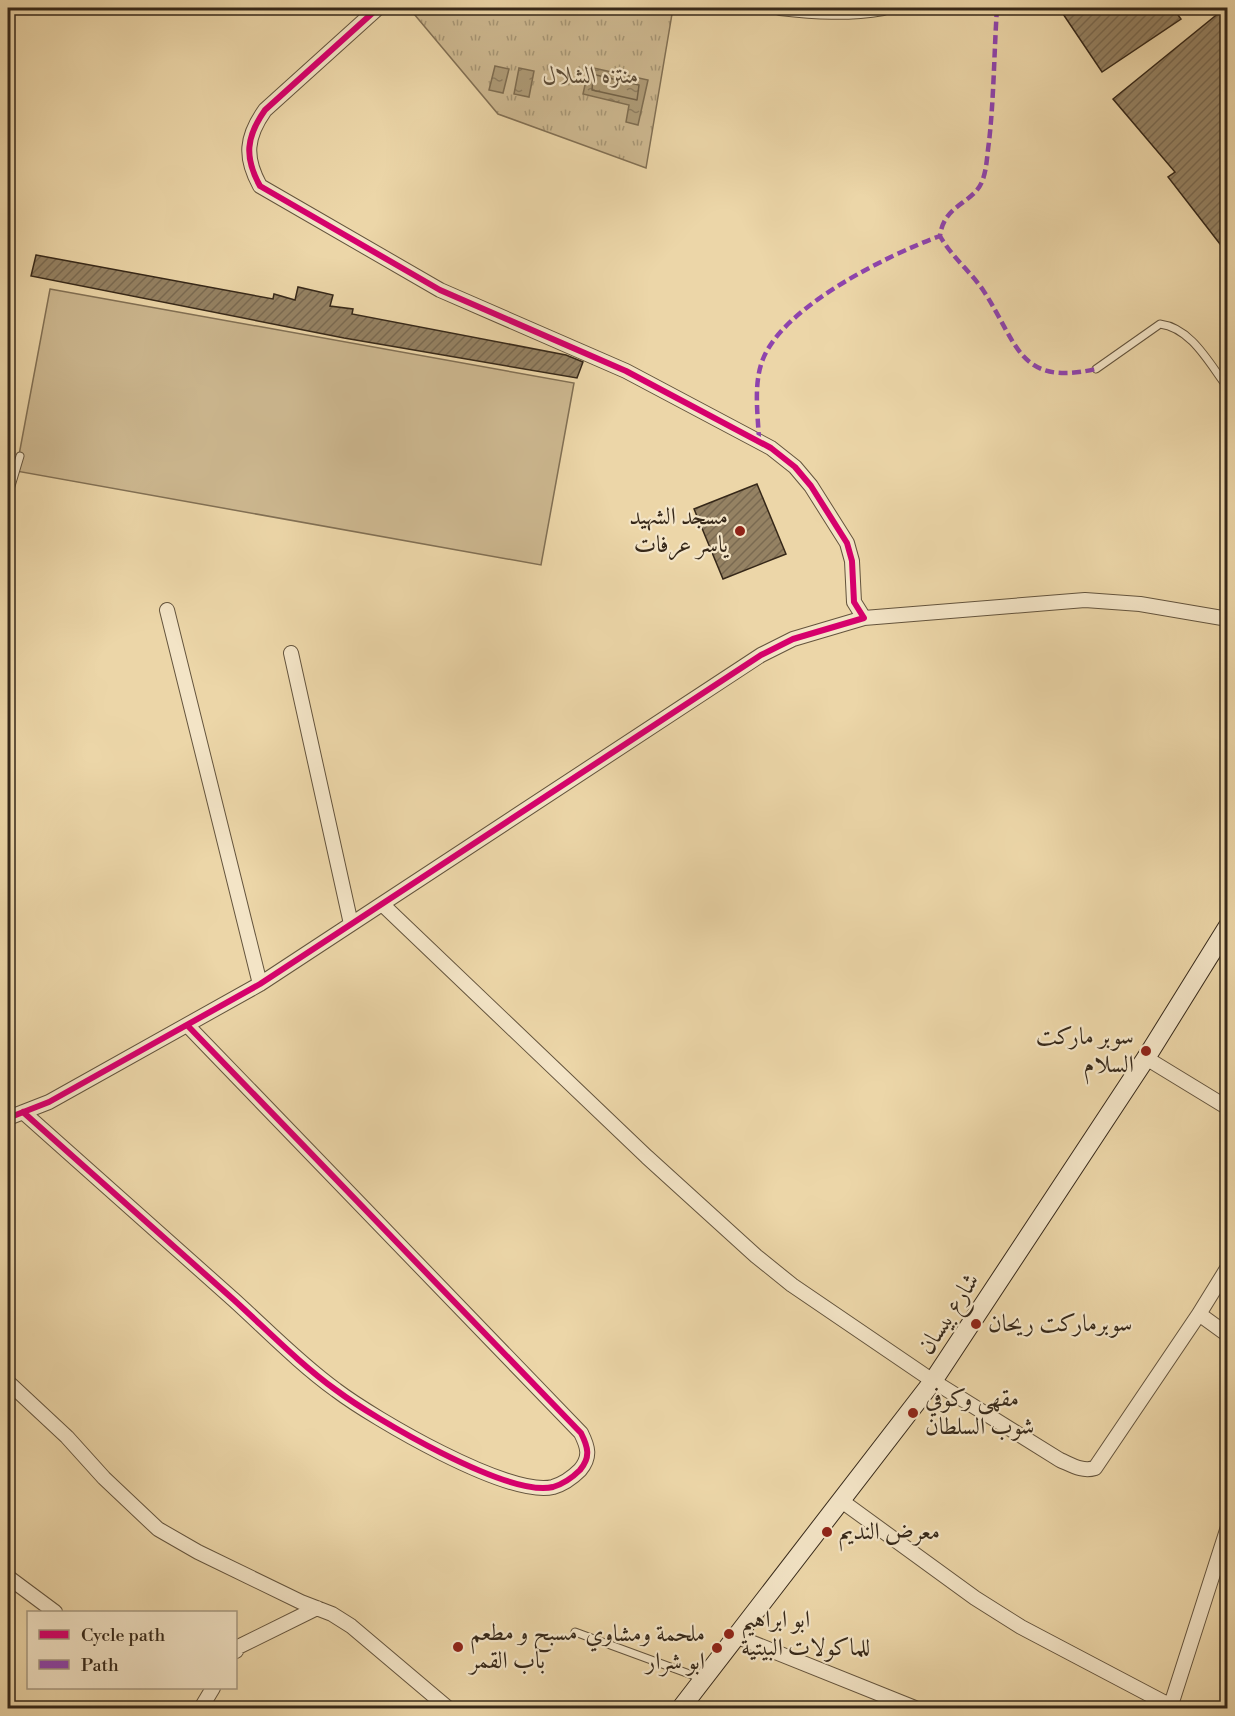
<svg xmlns="http://www.w3.org/2000/svg" width="1235" height="1716" viewBox="0 0 1235 1716" font-family="'Libre Bodoni',Amiri,serif">
  <style>
    .grass { fill: url(#grass-tufts); stroke: #827054; stroke-width: 1.5 }
    .garden { fill: #cdb890; stroke: #827054; stroke-width: 1.5 }
    .water { fill: url(#water-ripples); stroke: #7e6d51; stroke-width: 1.5 }
    .lines { fill: none; stroke-linecap: round; stroke-linejoin: round }
    .shore { stroke: #726248; stroke-width: 1.5 }
    .building { fill: url(#building-hatch); stroke: #362819; stroke-width: 1.5 }
    .lane-casing { stroke: #64543d; stroke-width: 9 }
    .street-casing { stroke: #64543d; stroke-width: 16 }
    .secondary-casing { stroke: #362819; stroke-width: 20 }
    .lane { stroke: #f3e4c6; stroke-width: 7 }
    .street { stroke: #f3e4c6; stroke-width: 14 }
    .secondary { stroke: #f3e4c6; stroke-width: 18 }
    .quiet { stroke: #8e44ad; stroke-width: 4.5; stroke-dasharray: 9 4.5; stroke-linecap: butt }
    .cycleway-casing { stroke: #f3e4c6; stroke-width: 10 }
    .cycleway { stroke: #d6006c; stroke-width: 6 }
    .poi-dot { fill: #8f2418; stroke: #f3e4c6; stroke-width: 2 }
    .labels { text-anchor: middle; dominant-baseline: central; stroke-width: 4.5; stroke-linejoin: round; paint-order: stroke }
    .park-label { font-size: 24px; font-style: italic; fill: #5c4c37; stroke: #f3e4c6 }
    .poi-label { font-size: 24px; fill: #362819; stroke: #f3e4c6; text-anchor: start }
    .street-label { font-size: 24px; fill: #362819; stroke: #f3e4c6 }
  </style>
  <defs>
    <pattern id="grass-tufts" width="24" height="20" patternUnits="userSpaceOnUse" patternTransform="scale(1.5)"><rect width="24" height="20" fill="#cdb890"/><path d="M3 7l-1-3M5 7V3M7 7l1-3M15 17l-1-3M17 17v-4M19 17l1-3" fill="none" stroke="#a79675"/></pattern>
    <pattern id="water-ripples" width="26" height="14" patternUnits="userSpaceOnUse" patternTransform="scale(1.5)"><rect width="26" height="14" fill="#ae9b77"/><path d="M2 4q2-2 4 0t4 0M15 11q2-2 4 0t4 0" fill="none" stroke="#8e7e61"/></pattern>
    <pattern id="building-hatch" width="6" height="6" patternUnits="userSpaceOnUse" patternTransform="scale(1.5)"><rect width="6" height="6" fill="#958263"/><path d="M-1 1l2-2M0 6l6-6M5 7l2-2" fill="none" stroke="#7a6a51"/></pattern>
  </defs>
  <rect width="100%" height="100%" fill="#ecd6a8"/>
  <filter id="stains"><feTurbulence type="fractalNoise" baseFrequency=".00333" numOctaves="4"/><feColorMatrix values="0 0 0 0 .2 0 0 0 0 .09 0 0 0 0 .02 0 0 0 .5 -.17"/></filter>
  <radialGradient id="worn" r=".72"><stop offset=".6" stop-color="#630" stop-opacity="0"/><stop offset="1" stop-color="#630" stop-opacity=".3"/></radialGradient>
  <path class="grass" d="M409 8H673L646 168 498 114Z"/>
  <path class="garden" d="M50 289 574 383 541 565 16 471Z"/>
  <path class="water" d="M495 66 509 69 503 93 489 90Z
    M589 67 648 80 638 125 626 122 629 105 583 94Z
    M519 68 534 71 529 97 514 94Z"/>
  <g class="lines">
    <path class="shore" d="M596 75 639 85 637 100 592 90 593 77Z"/>
  </g>
  <path class="building" d="M1059 8H1173L1181 19 1102 72Z
    M1225 8H1227V253L1168 177 1175 172 1113 99Z
    M36 255 273 299 274 294 295 300 298 287 333 295 330 306 353 309 352 314 566 355 583 362 577 378 344 338 31 276Z
    M757 484 786 554 723 579 694 509Z"/>
  <g class="lines">
    <defs>
      <path id="lane" d="M1096 369 1160 324C1192 328 1210 365 1228 388
        M8 496 20 456
        M575 1632 703 1679"/>
      <path id="street" d="M780 8C815 12 848 14 883 8
        M167 610 260 984
        M864 618 1085 600 1140 604 1228 619
        M291 653 351 924
        M382 904 647 1157 756 1256 792 1285 933 1381 1060 1460C1072 1465 1082 1472 1095 1468L1199 1314
        M1146 1058 1228 1108
        M23 1112C93 1175 164 1237 234 1300 267 1330 300 1364 336 1390 373 1418 509 1498 553 1487 563 1484 573 1477 580 1470 591 1457 588 1447 581 1433L187 1025
        M8 1118 49 1102 260 984 761 655 793 639 864 618 854 602 852 561 847 543 811 486 795 467 771 448 626 371 440 290 260 186C244 157 246 137 265 110L378 8
        M1228 1267 1199 1314 1228 1335
        M8 1382 67 1437 104 1478 158 1529 198 1552 301 1602 332 1614 351 1626 448 1708
        M843 1502 975 1598 1021 1627 1171 1706
        M8 1577 55 1612
        M738 1637 915 1708
        M236 1651 238 1647 317 1608
        M201 1708 213 1688
        M1170 1708 1228 1527"/>
      <path id="secondary" d="M681 1708 933 1381 1146 1058 1228 926"/>
    </defs>
    <use href="#lane" class="lane-casing"/>
    <use href="#street" class="street-casing"/>
    <use href="#secondary" class="secondary-casing"/>
    <use href="#lane" class="lane"/>
    <use href="#street" class="street"/>
    <use href="#secondary" class="secondary"/>
    <path class="quiet" d="M997 8C994 53 994 97 989 142 987 155 987 167 983 179 975 204 944 203 940 236 951 256 970 271 983 290 1018 343 1018 387 1096 369
      M759 441C758 414 753 384 763 359 784 306 888 255 940 236"/>
    <defs>
      <path id="cycleway" d="M23 1112C93 1175 164 1237 234 1300 267 1330 300 1364 336 1390 373 1418 509 1498 553 1487 563 1484 573 1477 580 1470 591 1457 588 1447 581 1433L187 1025
        M8 1118 49 1102 260 984 761 655 793 639 864 618 854 602 852 561 847 543 811 486 795 467 771 448 626 371 440 290 260 186C244 157 246 137 265 110L378 8"/>
    </defs>
    <use href="#cycleway" class="cycleway-casing"/>
    <use href="#cycleway" class="cycleway"/>
  </g>
  <g class="poi-dot">
    <circle cx="740" cy="531" r="6"/>
    <circle cx="1146" cy="1051" r="6"/>
    <circle cx="976" cy="1324" r="6"/>
    <circle cx="913" cy="1413" r="6"/>
    <circle cx="827" cy="1532" r="6"/>
    <circle cx="729" cy="1634" r="6"/>
    <circle cx="458" cy="1647" r="6"/>
    <circle cx="717" cy="1648" r="6"/>
  </g>
  <g class="labels">
    <g class="park-label">
      <text x="591" y="76">منتزه الشلال</text>
    </g>
    <g class="poi-label">
      <text x="728" y="517" text-anchor="end">مسجد الشهيد<tspan x="728" dy="28">ياسر عرفات</tspan></text>
      <text x="1134" y="1037" text-anchor="end">سوبر ماركت<tspan x="1134" dy="28">السلام</tspan></text>
      <text x="988" y="1324">سوبرماركت ريحان</text>
      <text x="925" y="1399">مقهى وكوفي<tspan x="925" dy="28">شوب السلطان</tspan></text>
      <text x="839" y="1532">معرض النديم</text>
      <text x="741" y="1620">ابو ابراهيم<tspan x="741" dy="28">للماكولات البيتية</tspan></text>
      <text x="470" y="1633">مسبح و مطعم<tspan x="470" dy="28">باب القمر</tspan></text>
      <text x="705" y="1634" text-anchor="end">ملحمة ومشاوي<tspan x="705" dy="28">ابو شرار</tspan></text>
    </g>
    <g class="street-label">
      <text transform="translate(949 1314) rotate(-57)">شارع بيسان</text>
    </g>
  </g>
  <rect width="1235" height="1716" fill="none" stroke="#ecd6a8" stroke-width="30"/>
  <rect x="9" y="9" width="1217" height="1698" fill="none" stroke="#362819" stroke-width="3"/>
  <rect x="15" y="15" width="1205" height="1686" fill="none" stroke="#362819" stroke-width="1.5"/>
  <rect x="27" y="1611" width="210" height="78" fill="#f3e4c6" stroke="#a79981" stroke-width="1.5"/>
  <rect x="39" y="1630" width="30" height="9" fill="#d6006c" stroke="#a79981" stroke-width="1.5"/>
  <text x="81" y="1641" font-size="18" fill="#362819">Cycle path</text>
  <rect x="39" y="1660" width="30" height="9" fill="#8e44ad" stroke="#a79981" stroke-width="1.5"/>
  <text x="81" y="1671" font-size="18" fill="#362819">Path</text>
  <rect width="100%" height="100%" filter="url(#stains)"/>
  <rect width="100%" height="100%" fill="url(#worn)"/>
</svg>
